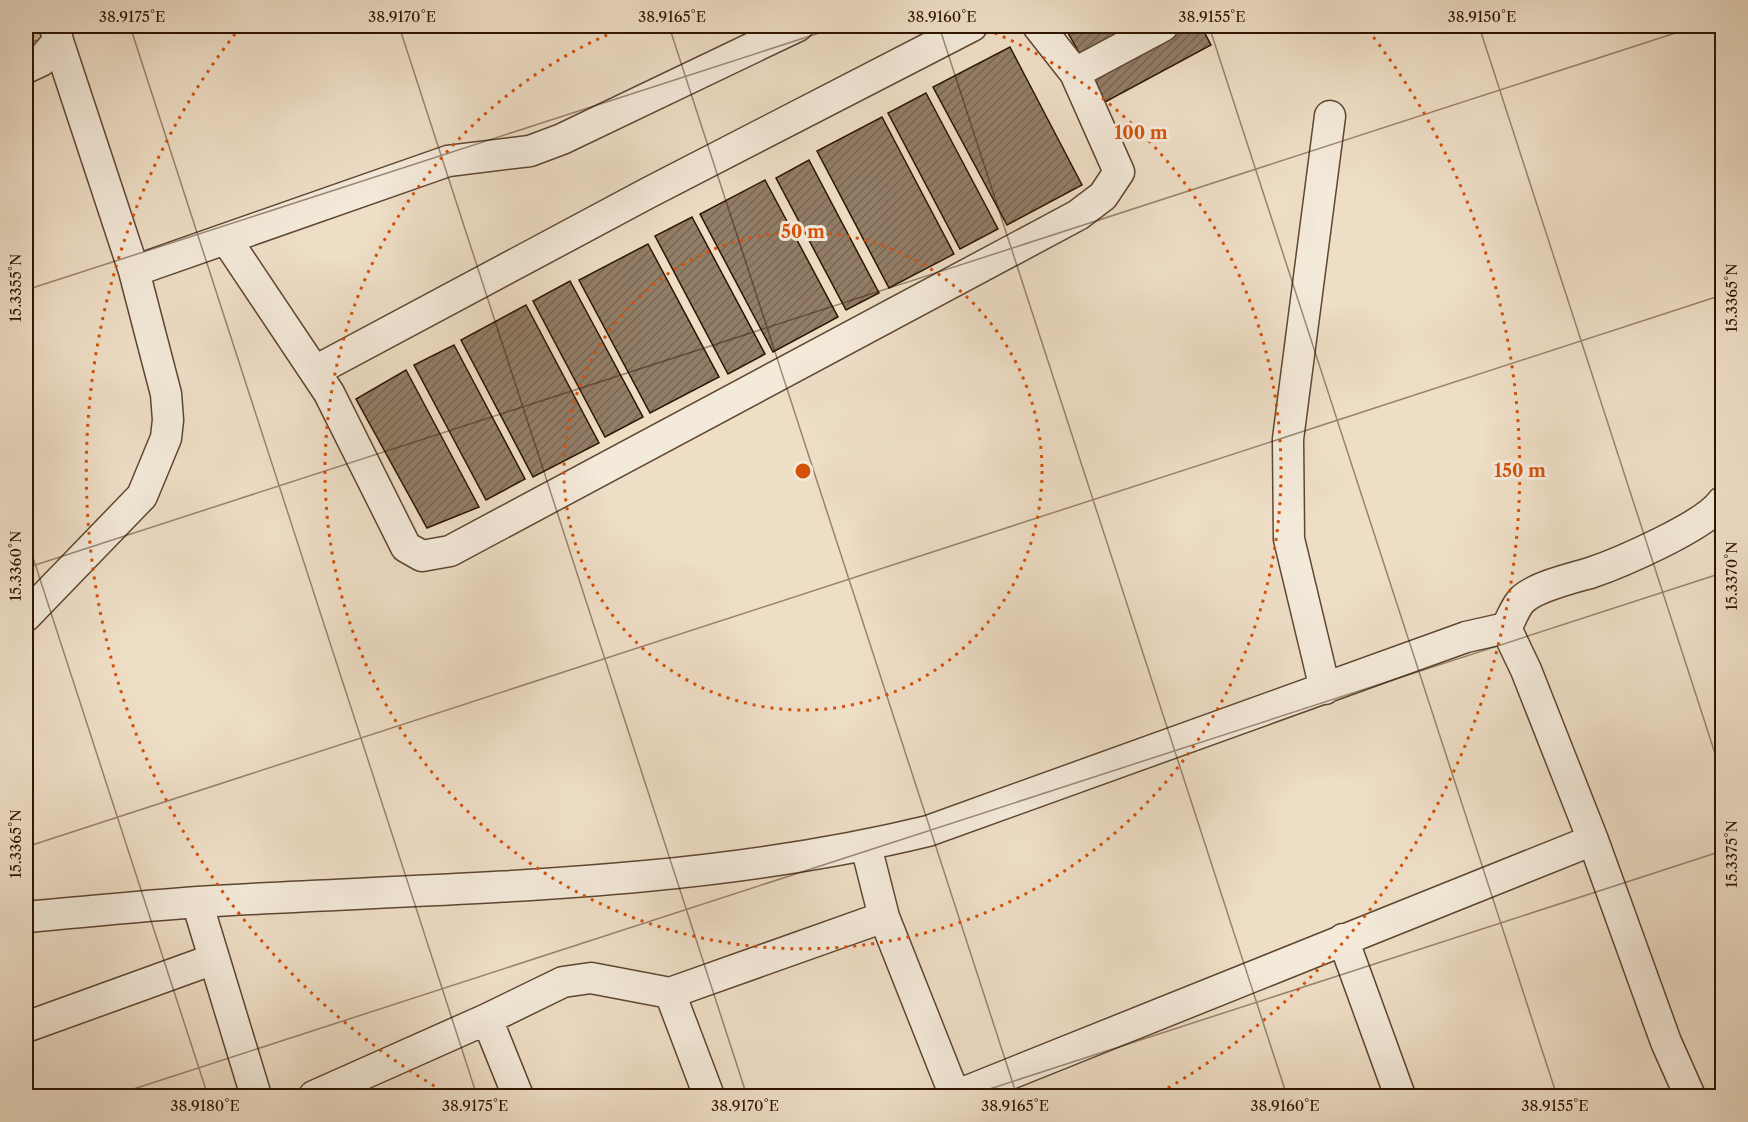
<svg xmlns="http://www.w3.org/2000/svg" width="1748" height="1122" viewBox="0 0 1748 1122" font-family="'Libre Caslon Text',serif">
  <style>
    .cemetery { fill: url(#cemetery-stones); stroke: #7e6852; stroke-width: 1.5 }
    .building { fill: url(#building-hatch); stroke: #2e1400; stroke-width: 1.5 }
    .lines { fill: none; stroke-linecap: round; stroke-linejoin: round }
    .minor-casing { stroke: #5e4632; stroke-width: 33 }
    .minor { stroke: #f4eada; stroke-width: 30 }
    .ticks { fill: none; stroke: #2e1400; stroke-width: 1.5; stroke-opacity: 0.45 }
    .ring { fill: none; stroke: #d5520b; stroke-width: 3; stroke-dasharray: 3 6 }
    .centre { fill: #d5520b; stroke: #f4eada; stroke-width: 3 }
    .ring-label { font-size: 18px; text-anchor: middle; font-weight: bold; fill: #d5520b; stroke: #f4eada; stroke-width: 6; stroke-linejoin: round; paint-order: stroke }
    .neatline { fill: none; stroke: #2e1400; stroke-width: 2 }
    .ticks-label { font-size: 15px; text-anchor: middle; fill: #2e1400 }
  </style>
  <defs>
    <pattern id="cemetery-stones" width="16" height="16" patternUnits="userSpaceOnUse" patternTransform="scale(1.5)"><rect width="16" height="16" fill="#cdbca4"/><path d="M2 7V4a2 2 0 0 1 4 0v3zM10 15v-3a2 2 0 0 1 4 0v3z" fill="#b0a18b"/></pattern>
    <pattern id="building-hatch" width="6" height="6" patternUnits="userSpaceOnUse" patternTransform="scale(1.5)"><rect width="6" height="6" fill="#927d67"/><path d="M-1 1l2-2M0 6l6-6M5 7l2-2" fill="none" stroke="#786552"/></pattern>
  </defs>
  <rect width="100%" height="100%" fill="#eedec6"/>
  <filter id="stains"><feTurbulence type="fractalNoise" baseFrequency=".00333" numOctaves="4"/><feColorMatrix values="0 0 0 0 .2 0 0 0 0 .09 0 0 0 0 .02 0 0 0 .5 -.17"/></filter>
  <radialGradient id="worn" r=".72"><stop offset=".6" stop-color="#630" stop-opacity="0"/><stop offset="1" stop-color="#630" stop-opacity=".3"/></radialGradient>
  <path class="cemetery" d="M26 26H37L42 39 26 44Z"/>
  <path class="building" d="M1064 26H1136L1081 56Z
    M1186 26H1201L1211 45 1105 102 1090 77Z
    M1010 47 1082 185 1007 225 933 87Z
    M926 93 998 229 960 249 888 113Z
    M882 117 954 254 889 288 817 151Z
    M809 160 879 293 846 310 776 178Z
    M765 180 838 317 773 352 700 214Z
    M692 217 765 354 728 374 655 236Z
    M648 244 719 377 650 413 579 280Z
    M570 281 643 417 605 437 533 301Z
    M526 305 599 443 533 477 461 340Z
    M454 345 525 479 486 500 414 365Z
    M406 370 479 507 427 528 356 399Z"/>
  <g class="lines">
    <defs>
      <path id="minor" d="M26 68 41 61 58 41 55 26
        M1075 73 1163 26
        M226 239 329 393 406 547 422 556 450 551 1078 215 1103 196 1119 172 1075 73 1038 26
        M134 271 448 161 530 151 562 139 798 26
        M315 371 648 193 972 26
        M26 616 142 496 166 438 168 420 166 394 134 271 58 41
        M1506 628C1511 620 1515 607 1522 600 1535 587 1572 578 1590 573 1620 563 1705 526 1722 502
        M1325 689 1289 539 1288 439 1330 116
        M866 846 884 917 955 1096 1593 840
        M197 902 256 1096
        M26 917C83 912 141 906 198 902 442 887 689 889 928 831L1466 637 1506 628 1526 670 1593 840 1666 1042 1690 1096
        M1343 939 1400 1096
        M670 993 884 917
        M487 1019 518 1096
        M26 1027 214 959
        M314 1096 487 1019 563 982 591 978 670 993 709 1096"/>
    </defs>
    <use href="#minor" class="minor-casing"/>
    <use href="#minor" class="minor"/>
  </g>
  <path class="ticks" d="M130 26 477 1096M399 26 747 1096M669 26 1017 1096M939 26 1287 1096M1209 26 1557 1096M1479 26 1722 775M26 290 841 26M26 536 208 1096M26 568 1697 26M26 847 1722 295M112 1096 1722 573M968 1096 1722 851"/>
  <g class="ring">
    <circle cx="803" cy="471" r="239"/>
    <path d="M978 26A478 478 0 1 1 628 26"/>
    <path d="M450 1095A717 717 0 0 1 238 30M1368 30A717 717 0 0 1 1156 1095"/>
  </g>
  <circle cx="803" cy="471" r="9" class="centre"/>
  <g class="ring-label">
    <text x="1141" y="139">100 m</text>
    <text x="803" y="238">50 m</text>
    <text x="1520" y="477">150 m</text>
  </g>
  <rect width="1748" height="1122" fill="none" stroke="#eedec6" stroke-width="66"/>
  <rect x="33" y="33" width="1682" height="1056" class="neatline"/>
  <g class="ticks-label">
    <text x="132" y="22">38.9175°E</text>
    <text x="402" y="22">38.9170°E</text>
    <text x="672" y="22">38.9165°E</text>
    <text x="942" y="22">38.9160°E</text>
    <text x="1212" y="22">38.9155°E</text>
    <text x="1482" y="22">38.9150°E</text>
    <text transform="translate(16 288) rotate(-90)" y="5">15.3355°N</text>
    <text transform="translate(1732 298) rotate(-90)" y="5">15.3365°N</text>
    <text transform="translate(16 566) rotate(-90)" y="5">15.3360°N</text>
    <text transform="translate(1732 576) rotate(-90)" y="5">15.3370°N</text>
    <text transform="translate(16 844) rotate(-90)" y="5">15.3365°N</text>
    <text transform="translate(1732 854) rotate(-90)" y="5">15.3375°N</text>
    <text x="205" y="1111">38.9180°E</text>
    <text x="475" y="1111">38.9175°E</text>
    <text x="745" y="1111">38.9170°E</text>
    <text x="1015" y="1111">38.9165°E</text>
    <text x="1285" y="1111">38.9160°E</text>
    <text x="1555" y="1111">38.9155°E</text>
  </g>
  <rect width="100%" height="100%" filter="url(#stains)"/>
  <rect width="100%" height="100%" fill="url(#worn)"/>
</svg>
